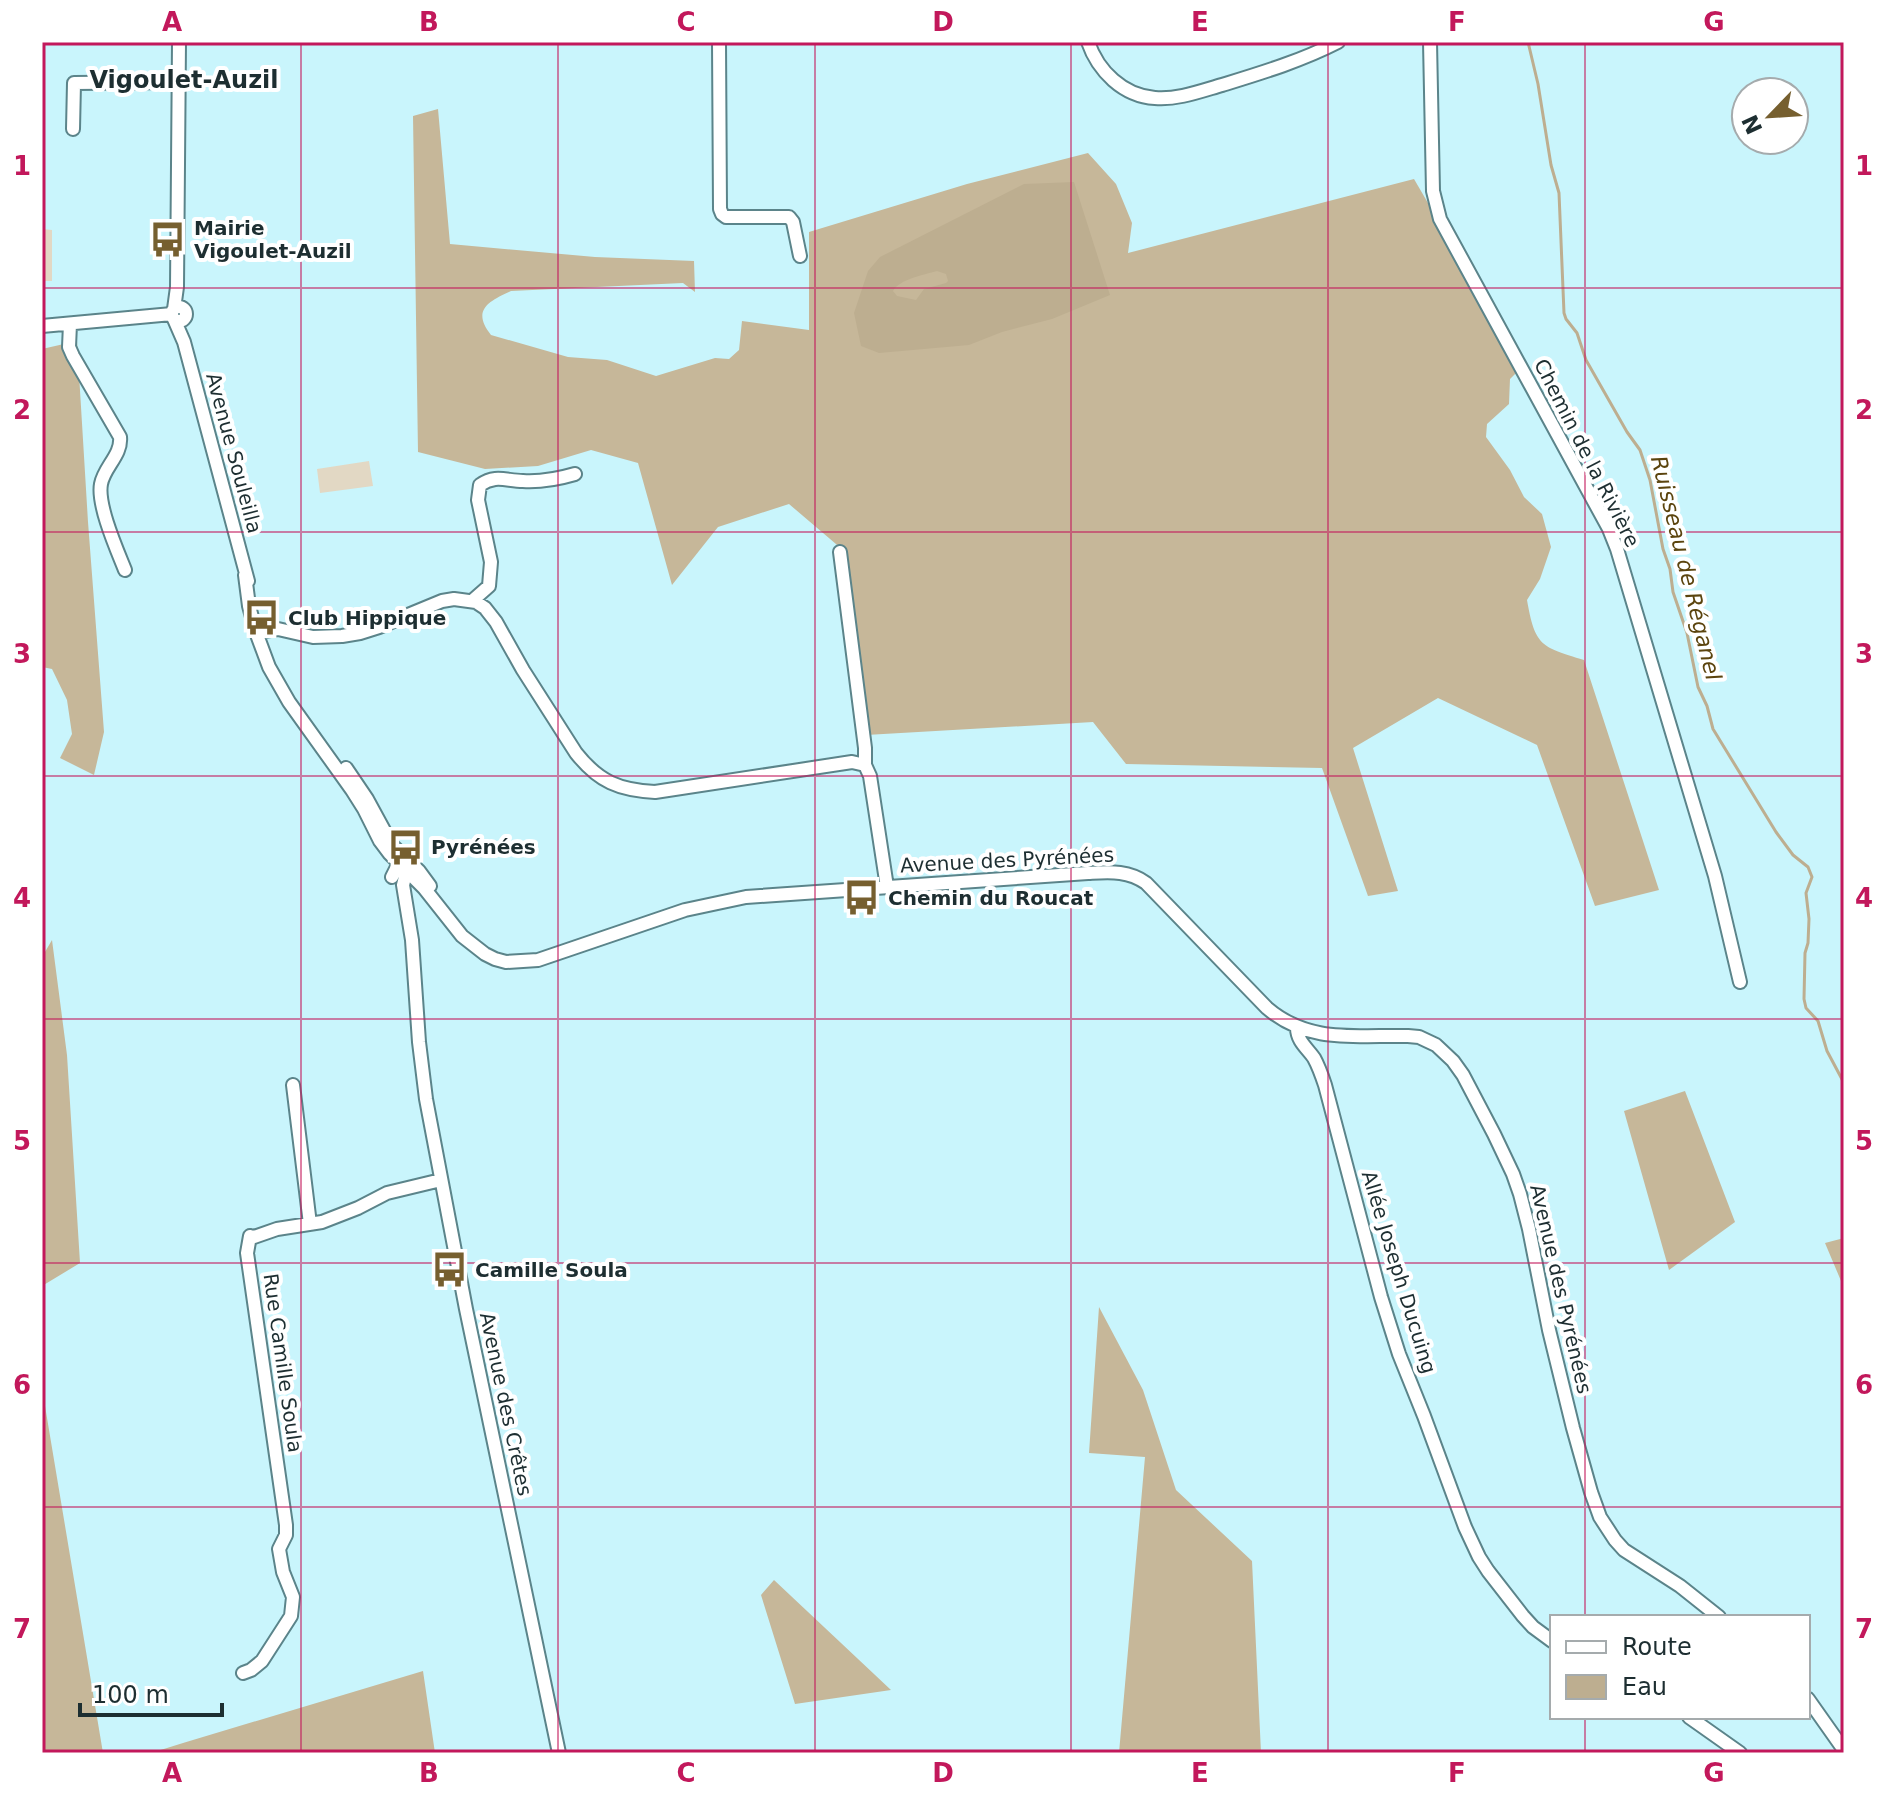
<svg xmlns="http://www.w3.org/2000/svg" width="1886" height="1795" viewBox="0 0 1886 1795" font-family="'DejaVu Sans',sans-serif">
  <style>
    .green { fill: #e2d8c4 }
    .forest { fill: #c6b799 }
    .water { fill: #bdae90; fill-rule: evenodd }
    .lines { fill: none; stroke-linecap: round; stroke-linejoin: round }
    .stream { stroke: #bdae90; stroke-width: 3 }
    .minor-casing { stroke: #5b848a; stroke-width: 16 }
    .minor { stroke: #fff; stroke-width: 12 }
    .grid { fill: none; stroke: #c2185b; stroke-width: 2; stroke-opacity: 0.55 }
    .labels { text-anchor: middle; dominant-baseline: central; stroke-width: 8; stroke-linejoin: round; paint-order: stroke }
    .poi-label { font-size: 20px; font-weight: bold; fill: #1d2e31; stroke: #fff; text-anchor: start }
    .street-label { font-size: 20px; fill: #1d2e31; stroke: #fff }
    .water-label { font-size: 22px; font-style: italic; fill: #5b440e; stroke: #fff }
    .quarter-label { font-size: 24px; font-weight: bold; fill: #1d2e31; stroke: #fff }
    .neatline { fill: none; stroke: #c2185b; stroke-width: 3 }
    .grid-label { font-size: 26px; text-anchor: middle; font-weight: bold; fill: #c2185b }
  </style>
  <rect width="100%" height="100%" fill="#c9f5fc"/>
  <path class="green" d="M42 229 52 230V281H42Z
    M369 461 373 486 320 493 317 469Z"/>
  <path class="forest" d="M438 109 450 244 595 257 694 261 695 292 683 283 511 291C489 301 471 310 491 335L568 357 607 360 656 376 715 358 729 359 739 350 742 321 809 330V232L967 184 1088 153 1116 184 1132 223 1128 253 1414 179 1523 366 1510 379 1509 404 1487 424 1486 437 1510 470 1524 497 1542 514 1551 547 1540 579 1527 600C1535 646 1541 647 1584 660L1659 890 1595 906 1537 745 1438 698 1353 748 1398 891 1368 896 1322 768 1126 764 1093 722 866 735 843 550 789 504 718 527 672 585 638 463 591 450 538 466 485 469 418 452 413 116Z
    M77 341 88 522 104 732 94 775 60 758 72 734 67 700 52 669 42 667V349Z
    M52 940 67 1055 80 1263 42 1286V957Z
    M1685 1091 1735 1222 1669 1270 1624 1111Z
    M1844 1238V1288L1825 1243Z
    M1099 1307 1143 1390 1176 1490 1252 1561 1261 1753H1119L1145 1457 1089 1453Z
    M42 1388 103 1753H42Z
    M774 1580 891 1690 795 1704 761 1595Z
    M423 1671 435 1753H151L183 1743Z"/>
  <path class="water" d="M1074 182 1110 295 1052 319 1002 332 969 345 879 353 861 346 854 313 868 271 880 257 1024 184ZM937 271 946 274 948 281 946 283 924 289 916 300 897 296 893 291C900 279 923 275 937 271Z"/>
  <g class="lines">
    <path class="stream" d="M1528 42 1538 84 1551 165 1559 193 1564 313 1566 319 1577 333 1586 360 1627 432 1640 450 1650 480 1663 549 1670 569 1673 592 1687 633 1698 687 1707 706 1713 729 1776 832 1793 855 1808 867 1812 877 1806 893 1809 919 1808 943 1805 953 1804 999 1806 1008 1818 1021 1827 1051 1844 1083"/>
    <defs>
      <path id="minor" d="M719 42 720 209 722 214 726 217H789L793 222 800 256
        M1088 42C1098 71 1123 96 1155 98 1177 100 1201 91 1222 85 1261 73 1301 61 1338 42
        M1430 42 1433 191 1440 219 1609 529 1617 549 1715 876 1740 982
        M73 129 74 83 179 82
        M172 314a7 7 0 1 1 14 0a7 7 0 1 1-14 0Z
        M174 309 177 287 179 42
        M174 319 184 342 248 581
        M70 324 69 347 73 356 120 437C122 455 104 467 101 484 97 505 117 550 125 570
        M42 326 172 314
        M840 552 865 748V765L870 776 887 887
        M245 575 249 606 256 632 269 667 289 702 352 790 364 809 380 841 389 853 424 888 462 936 485 954 495 959 506 962 538 960 685 910 746 897 1088 873C1109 872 1128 870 1146 883L1267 1008C1309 1044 1356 1035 1408 1036L1419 1037 1436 1045 1453 1061 1463 1075 1494 1134 1513 1174 1520 1194 1529 1229 1549 1330 1573 1428 1591 1492 1600 1517 1615 1540 1624 1550 1680 1586 1719 1617
        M472 601 489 586 491 562 478 500 480 485C496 474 506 481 523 481 541 482 558 479 575 474
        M256 632 278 629 313 637 342 636 360 633 379 627 442 601 454 599 476 602 485 608 496 622 523 670 576 753C599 782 619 790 655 792L852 762 865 765
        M346 768 367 799 392 845 419 871 430 886
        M392 877 399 863 409 861 403 885 412 940 419 1042 426 1099 466 1309 559 1753
        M1297 1028C1297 1041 1307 1048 1314 1058 1319 1067 1322 1076 1325 1085L1381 1297 1399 1354 1424 1416 1465 1527 1479 1557 1488 1571 1523 1616 1533 1627 1552 1641
        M293 1085 310 1224
        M243 1673 251 1670 262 1661 291 1616 293 1597 283 1572 279 1549 286 1535V1525L247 1253 250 1236 254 1237 277 1229 322 1222 358 1208 387 1193 441 1180
        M1808 1699 1844 1750
        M1689 1717 1740 1753"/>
    </defs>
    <use href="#minor" class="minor-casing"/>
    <use href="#minor" class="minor"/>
  </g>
  <path class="grid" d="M301 42V1753M558 42V1753M815 42V1753M1071 42V1753M1328 42V1753M1585 42V1617M42 288H1844M42 532H1844M42 776H1844M42 1019H1844M42 1263H1844M42 1507H1844M1585 1717V1753"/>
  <defs>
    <symbol id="bus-bare" viewBox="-9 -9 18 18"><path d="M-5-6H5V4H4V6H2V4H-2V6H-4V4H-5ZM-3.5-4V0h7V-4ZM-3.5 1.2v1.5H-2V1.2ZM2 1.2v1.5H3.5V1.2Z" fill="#765f2f" stroke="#fff" stroke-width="2.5" paint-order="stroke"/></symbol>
  </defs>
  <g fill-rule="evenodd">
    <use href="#bus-bare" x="142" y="214" width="51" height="51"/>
    <use href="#bus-bare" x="236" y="592" width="51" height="51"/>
    <use href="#bus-bare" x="380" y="822" width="51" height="51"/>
    <use href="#bus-bare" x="836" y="872" width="51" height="51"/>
    <use href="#bus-bare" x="424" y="1244" width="51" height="51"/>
  </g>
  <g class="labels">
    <g class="poi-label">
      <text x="194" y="228">Mairie<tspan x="194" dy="23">Vigoulet-Auzil</tspan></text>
      <text x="288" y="618">Club Hippique</text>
      <text x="431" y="847">Pyrénées</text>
      <text x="888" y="898">Chemin du Roucat</text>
      <text x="475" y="1270">Camille Soula</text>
    </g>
    <g class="street-label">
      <text transform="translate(234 453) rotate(75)">Avenue Souleilla</text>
      <text transform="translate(1587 453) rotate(63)">Chemin de la Rivière</text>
      <text transform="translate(1007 860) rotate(-3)">Avenue des Pyrénées</text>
      <text transform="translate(1399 1272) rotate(73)">Allée Joseph Ducuing</text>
      <text transform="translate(1561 1289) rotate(77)">Avenue des Pyrénées</text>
      <text transform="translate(283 1363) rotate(82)">Rue Camille Soula</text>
      <text transform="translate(506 1404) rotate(78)">Avenue des Crêtes</text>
    </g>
    <g class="water-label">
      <text transform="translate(1686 568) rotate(76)">Ruisseau de Réganel</text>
    </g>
    <g class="quarter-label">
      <text x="184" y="80">Vigoulet-Auzil</text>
    </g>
  </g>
  <rect width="1886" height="1795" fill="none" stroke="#ffffff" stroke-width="88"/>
  <rect x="1550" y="1615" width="260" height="104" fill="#ffffff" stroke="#a5abad" stroke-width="2"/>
  <rect x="1566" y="1641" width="40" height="12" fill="#ffffff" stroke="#a5abad" stroke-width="2"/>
  <text x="1622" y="1655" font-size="24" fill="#1d2e31">Route</text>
  <rect x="1566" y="1675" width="40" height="24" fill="#bdae90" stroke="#a5abad" stroke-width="2"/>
  <text x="1622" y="1695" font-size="24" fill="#1d2e31">Eau</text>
  <g transform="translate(1770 116) rotate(245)"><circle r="38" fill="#ffffff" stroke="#a5abad" stroke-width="2"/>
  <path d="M0-6L14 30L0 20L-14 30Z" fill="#765f2f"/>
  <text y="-12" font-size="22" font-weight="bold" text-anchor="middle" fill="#1d2e31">N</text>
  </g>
  <path d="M80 1703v12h142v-12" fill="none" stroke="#1d2e31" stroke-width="4"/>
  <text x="92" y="1703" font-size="24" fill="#1d2e31" stroke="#ffffff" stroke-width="6" paint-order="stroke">100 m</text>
  <rect x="44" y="44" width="1798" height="1707" class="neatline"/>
  <g class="grid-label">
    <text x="172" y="31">A</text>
    <text x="429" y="31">B</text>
    <text x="686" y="31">C</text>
    <text x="943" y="31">D</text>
    <text x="1200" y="31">E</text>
    <text x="1457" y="31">F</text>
    <text x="1714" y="31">G</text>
    <text x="22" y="175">1</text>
    <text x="1864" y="175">1</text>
    <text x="22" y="419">2</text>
    <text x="1864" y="419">2</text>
    <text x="22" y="663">3</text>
    <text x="1864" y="663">3</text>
    <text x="22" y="907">4</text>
    <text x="1864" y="907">4</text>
    <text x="22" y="1150">5</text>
    <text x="1864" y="1150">5</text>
    <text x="22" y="1394">6</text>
    <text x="1864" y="1394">6</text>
    <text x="22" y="1638">7</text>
    <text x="1864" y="1638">7</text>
    <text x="172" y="1782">A</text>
    <text x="429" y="1782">B</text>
    <text x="686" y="1782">C</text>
    <text x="943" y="1782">D</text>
    <text x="1200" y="1782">E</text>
    <text x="1457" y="1782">F</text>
    <text x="1714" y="1782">G</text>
  </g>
</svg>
